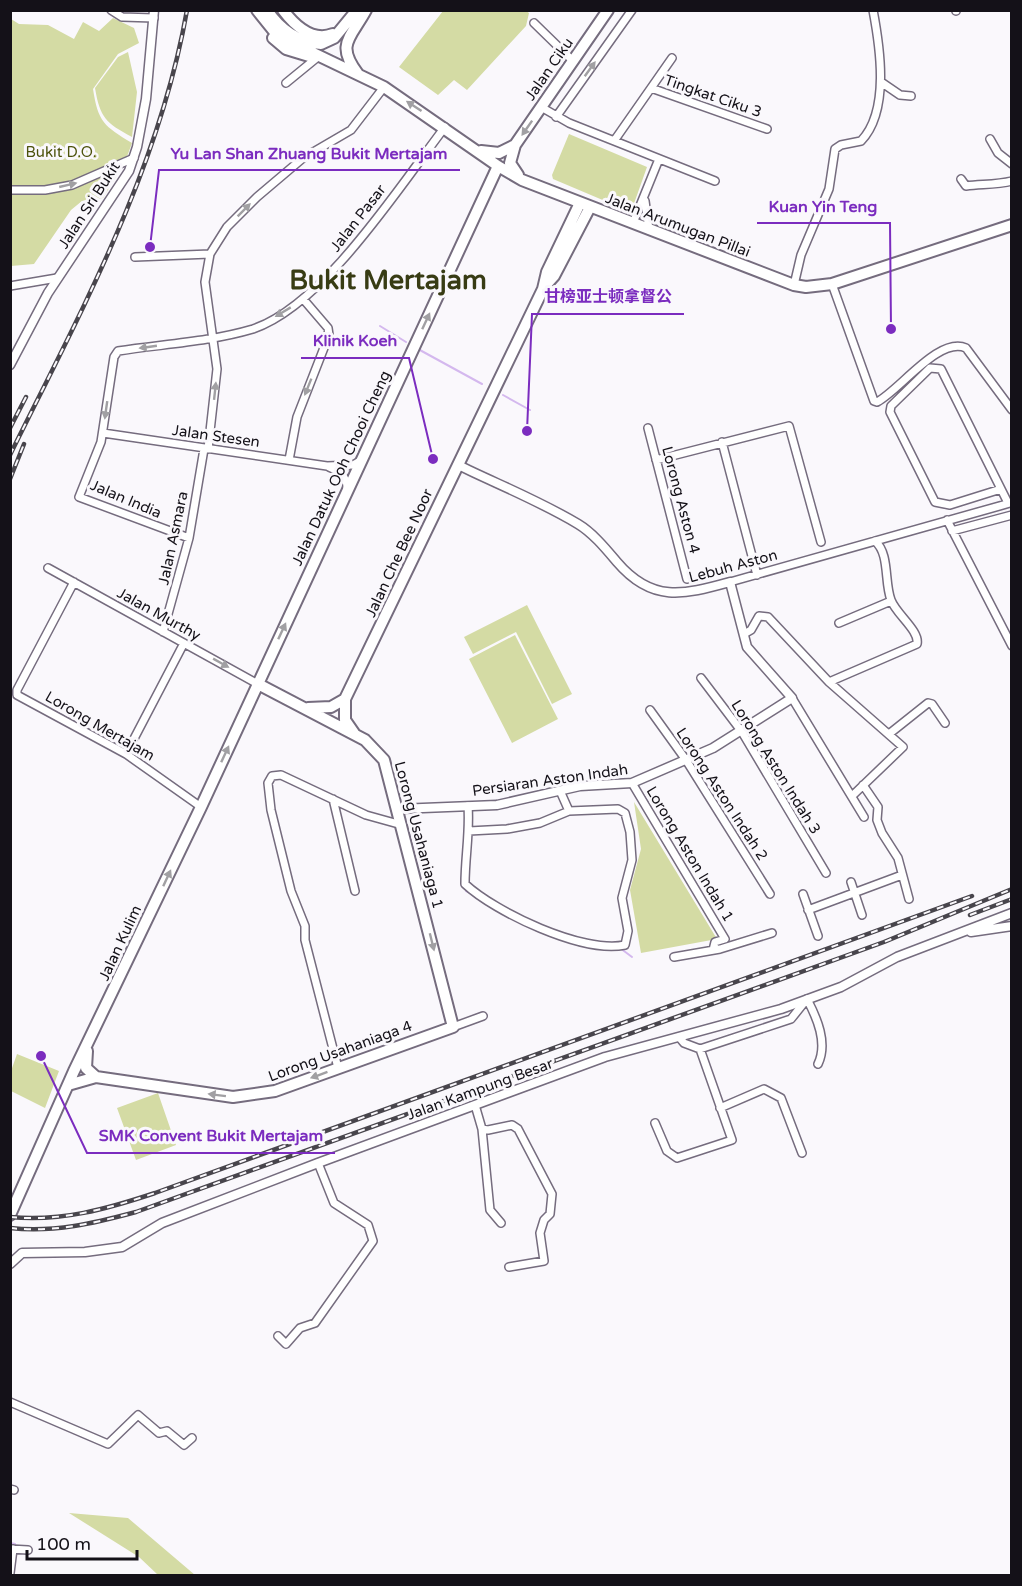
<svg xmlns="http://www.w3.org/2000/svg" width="1022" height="1586" viewBox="0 0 1022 1586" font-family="'Varela Round','Noto Sans SC',sans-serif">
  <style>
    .green { fill: #d4dba4 }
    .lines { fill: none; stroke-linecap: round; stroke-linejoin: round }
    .stream { stroke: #d4b8ee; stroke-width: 2 }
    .minor-casing { stroke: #756c7e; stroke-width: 10 }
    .tertiary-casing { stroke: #756c7e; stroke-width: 11 }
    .primary-casing { stroke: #756c7e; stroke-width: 14 }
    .minor { stroke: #fff; stroke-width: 7 }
    .tertiary { stroke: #fff; stroke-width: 8 }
    .primary { stroke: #fff; stroke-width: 10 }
    .rail-casing { stroke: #48454c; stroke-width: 4.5 }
    .rail { stroke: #faf8fc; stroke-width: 2; stroke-dasharray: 7; stroke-linecap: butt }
    .oneway { fill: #a1a0a3 }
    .labels { text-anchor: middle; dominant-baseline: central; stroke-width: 6; stroke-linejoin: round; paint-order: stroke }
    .street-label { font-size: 15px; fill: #141118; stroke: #faf8fc }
    .park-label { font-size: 15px; fill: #4c520b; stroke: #faf8fc }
    .town-label { font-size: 27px; font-weight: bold; fill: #383c14; stroke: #faf8fc }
    .leader { fill: none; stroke: #7b2cbf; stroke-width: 2 }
    .callout-dot { fill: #7b2cbf; stroke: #faf8fc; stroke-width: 2 }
    .callout-label { font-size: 16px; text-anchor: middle; font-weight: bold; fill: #7b2cbf; stroke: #faf8fc; stroke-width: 6; stroke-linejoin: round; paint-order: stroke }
  </style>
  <rect width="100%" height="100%" fill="#faf8fc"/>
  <path class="green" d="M525 10 529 13 526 26 467 90 454 80 438 95 399 67 443 11Z
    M113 18 134 28 139 43 118 54 93 89C98 122 104 126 132 143L125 162 103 198 82 201 71 210 34 264 11 266V19L19 24 48 25 74 39 83 22 99 31Z
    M128 52 137 92 132 137C106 123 100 118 95 88L118 57Z
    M569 134 647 167 631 212 553 179 552 175Z
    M527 605 572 694 552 704 516 632 473 654 464 637Z
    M515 635 558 719 512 743 469 659Z
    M634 802 717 939 641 953 630 890 641 849Z
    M17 1054 59 1071 45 1108 11 1091V1071Z
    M158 1093 176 1145 136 1160 117 1108Z
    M69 1513 128 1518 195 1575H158L139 1557Z"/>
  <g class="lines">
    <path class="stream" d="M380 326 406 342
      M418 349 482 384
      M503 395 530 410
      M466 891 473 894
      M620 948 632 957
      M10 1543 15 1544"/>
    <defs>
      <path id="minor" d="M111 10 122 17 154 18
        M956 10V11
        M534 23 573 61
        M881 82 900 95 911 96
        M286 83 319 56
        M651 88 767 129
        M541 107 569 123 715 181
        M556 117 632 10
        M990 139 998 153 1012 164
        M614 141 672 58
        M961 179 966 186C982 184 996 185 1012 181
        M10 190H45L72 185 134 158
        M645 201 649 230
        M633 223 659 159
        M135 257 210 254
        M832 284 874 401 877 402C900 390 939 336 966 348L1012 410
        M794 285 801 255 829 189 835 149 841 145 861 141C890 111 880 47 873 10
        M10 286 57 278
        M648 428 687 579
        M103 433 327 466 353 465 360 461
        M722 442 757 575
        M208 449 217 369 205 282 210 254 227 227 257 197 303 158 351 130 384 87
        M289 460 297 417 329 335 328 328 304 300
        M656 460 789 426 821 542
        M329 467C339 471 347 476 347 488
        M1001 489 950 505 935 502 890 412 891 406 930 368 941 369 1008 503
        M947 520 1012 646
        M952 531 1012 515
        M189 538 79 497 101 442 114 357 118 351C163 344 209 342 253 329 324 305 399 187 445 127
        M48 568 258 684
        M74 582 17 690V695L126 754 201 807
        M730 582 1010 503
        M839 623 891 601
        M163 632 189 538 204 449
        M744 634 751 630 759 616 768 617 829 682 903 747 852 796
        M701 678 742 732 826 873
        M829 682 917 644C920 631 896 614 891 600 884 582 890 554 875 541
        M792 698 864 817
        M650 710 686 760 770 894
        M889 734 928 703 932 704 945 723
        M126 754 184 643
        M632 783 725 939 715 942 713 950
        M863 785 878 807 877 820 882 833 898 858 909 899
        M561 793 569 811
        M333 799 355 891
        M468 806C470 832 465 857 465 884 495 912 583 954 625 945L628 931 622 898 632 860 630 832 625 813 618 809 569 811 540 823 507 829 469 831
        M851 882 862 915
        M803 894 818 936
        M808 910 902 875
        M674 957 720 949 772 933
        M453 1027 483 1016
        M700 1049 791 1019 807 999C817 1018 828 1043 818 1064
        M338 1068 305 940V926L291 891 271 810 268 783 272 776 281 775 366 815 402 825
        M475 1105 482 1129 488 1130 512 1125 518 1129 552 1194 550 1214 544 1220 540 1233 544 1261 509 1267
        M720 1108 764 1089 781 1098 802 1153
        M655 1123 667 1151 677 1158 732 1140 700 1049 684 1043 679 1037
        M482 1129 490 1210 501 1223
        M278 1336 286 1344 300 1328 315 1323 373 1241 368 1225 334 1203 318 1163
        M10 1402 108 1444 138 1415 159 1433 167 1431 184 1445 192 1438
        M10 1489 14 1490
        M10 1549 28 1550
        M10 1573 13 1549"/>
      <path id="tertiary" d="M10 365 48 293 129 171 137 147 146 99 154 10
        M398 809 497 805 580 786 632 783 713 748 792 698 747 647 730 582C683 595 652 603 617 562 606 549 593 533 578 524 540 501 497 484 458 465
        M971 932 1012 926
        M10 1264 22 1253 85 1252 122 1247 162 1223 318 1163 605 1057 781 1009 841 987 897 957 1012 913"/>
      <path id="primary" d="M257 10 273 30 286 40 384 87 498 166 522 180 794 285 806 287 832 284 1012 225
        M267 10C279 28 298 43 321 44L334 38 357 10
        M283 10C295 26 313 42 333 34
        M273 38 286 49 309 56
        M358 74C335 44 351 38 366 10
        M481 151 499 153 515 145
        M518 175 510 163 515 145 608 10
        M544 287 554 276 590 207
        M308 708 331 707 345 699
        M354 733 345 720V699L543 289 547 272 580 203
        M87 1051 86 1068 96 1077
        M68 1085 96 1077 233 1097 275 1091 453 1027 384 760 365 740 258 684
        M10 1215 74 1071 201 807 498 166"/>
    </defs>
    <use href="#minor" class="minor-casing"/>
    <use href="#tertiary" class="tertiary-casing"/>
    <use href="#primary" class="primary-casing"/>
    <use href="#minor" class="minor"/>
    <use href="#tertiary" class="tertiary"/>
    <use href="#primary" class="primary"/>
    <defs>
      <path id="rail" d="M10 428 26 397
        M10 455C81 311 159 170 187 10
        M10 479 24 444
        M970 915 1012 899
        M10 1217C61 1222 107 1209 155 1193L972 896
        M10 1228C54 1233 95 1223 136 1212L884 942 1012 889"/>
    </defs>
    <use href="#rail" class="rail-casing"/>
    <use href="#rail" class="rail"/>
  </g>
  <defs><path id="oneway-solid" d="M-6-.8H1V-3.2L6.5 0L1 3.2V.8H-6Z" transform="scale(1.5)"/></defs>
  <g class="oneway">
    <use href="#oneway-solid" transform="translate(590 69) rotate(-54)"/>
    <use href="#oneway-solid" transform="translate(414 106) rotate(-147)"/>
    <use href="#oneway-solid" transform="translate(527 128) rotate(125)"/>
    <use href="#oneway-solid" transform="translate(68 185) rotate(-13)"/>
    <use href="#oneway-solid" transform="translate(244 210) rotate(-45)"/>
    <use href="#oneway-solid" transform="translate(283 312) rotate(149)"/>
    <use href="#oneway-solid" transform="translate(426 321) rotate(-65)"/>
    <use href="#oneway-solid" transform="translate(148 347) rotate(172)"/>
    <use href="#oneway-solid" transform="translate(308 387) rotate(112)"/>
    <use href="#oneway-solid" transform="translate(215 391) rotate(-84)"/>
    <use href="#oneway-solid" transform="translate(106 410) rotate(98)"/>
    <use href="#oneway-solid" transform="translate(282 631) rotate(-65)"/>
    <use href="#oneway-solid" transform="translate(221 663) rotate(29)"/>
    <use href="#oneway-solid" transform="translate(225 754) rotate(-65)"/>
    <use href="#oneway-solid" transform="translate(167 878) rotate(-65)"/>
    <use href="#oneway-solid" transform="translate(432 942) rotate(76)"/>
    <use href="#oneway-solid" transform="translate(319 1075) rotate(160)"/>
    <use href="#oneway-solid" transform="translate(217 1095) rotate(-173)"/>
  </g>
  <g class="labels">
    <g class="street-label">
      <text transform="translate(549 69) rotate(-55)">Jalan Ciku</text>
      <text transform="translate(713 96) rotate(19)">Tingkat Ciku 3</text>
      <text transform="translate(89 205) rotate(-57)">Jalan Sri Bukit</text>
      <text transform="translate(358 218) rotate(-52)">Jalan Pasar</text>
      <text transform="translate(678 225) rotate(21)">Jalan Arumugan Pillai</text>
      <text transform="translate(216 436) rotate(8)">Jalan Stesen</text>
      <text transform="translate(341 468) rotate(-65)">Jalan Datuk Ooh Chooi Cheng</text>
      <text transform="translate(126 499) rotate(23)">Jalan India</text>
      <text transform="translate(681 500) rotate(75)">Lorong Aston 4</text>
      <text transform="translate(173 538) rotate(-78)">Jalan Asmara</text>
      <text transform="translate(399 553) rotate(-65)">Jalan Che Bee Noor</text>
      <text transform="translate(733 566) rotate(-15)">Lebuh Aston</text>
      <text transform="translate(159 614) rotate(29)">Jalan Murthy</text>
      <text transform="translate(100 726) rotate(30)">Lorong Mertajam</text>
      <text transform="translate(776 767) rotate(58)">Lorong Aston Indah 3</text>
      <text transform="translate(550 780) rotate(-8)">Persiaran Aston Indah</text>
      <text transform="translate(722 794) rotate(57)">Lorong Aston Indah 2</text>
      <text transform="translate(419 835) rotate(75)">Lorong Usahaniaga 1</text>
      <text transform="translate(690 854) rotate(59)">Lorong Aston Indah 1</text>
      <text transform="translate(120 943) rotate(-65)">Jalan Kulim</text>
      <text transform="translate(340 1051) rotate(-20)">Lorong Usahaniaga 4</text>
      <text transform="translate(480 1089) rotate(-20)">Jalan Kampung Besar</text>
    </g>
    <g class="park-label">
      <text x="61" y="152">Bukit D.O.</text>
    </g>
    <g class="town-label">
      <text x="388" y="280">Bukit Mertajam</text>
    </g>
  </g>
  <path class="leader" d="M150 247L159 170H460M891 329L890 223H757M527 431L532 314H684M433 459L409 358H301M41 1056L87 1153H335"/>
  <g class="callout-dot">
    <circle cx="150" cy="247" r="6"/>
    <circle cx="891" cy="329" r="6"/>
    <circle cx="527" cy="431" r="6"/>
    <circle cx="433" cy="459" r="6"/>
    <circle cx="41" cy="1056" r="6"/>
  </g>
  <g class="callout-label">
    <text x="309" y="159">Yu Lan Shan Zhuang Bukit Mertajam</text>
    <text x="823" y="212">Kuan Yin Teng</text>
    <text x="608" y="302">甘榜亚士顿拿督公</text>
    <text x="355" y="346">Klinik Koeh</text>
    <text x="211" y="1141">SMK Convent Bukit Mertajam</text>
  </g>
  <rect width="1022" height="1586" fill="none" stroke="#141118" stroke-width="24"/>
  <path d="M27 1550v9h110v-9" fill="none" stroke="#141118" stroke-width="3"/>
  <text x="36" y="1550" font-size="18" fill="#141118" stroke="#faf8fc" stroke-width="4.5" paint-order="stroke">100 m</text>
</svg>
